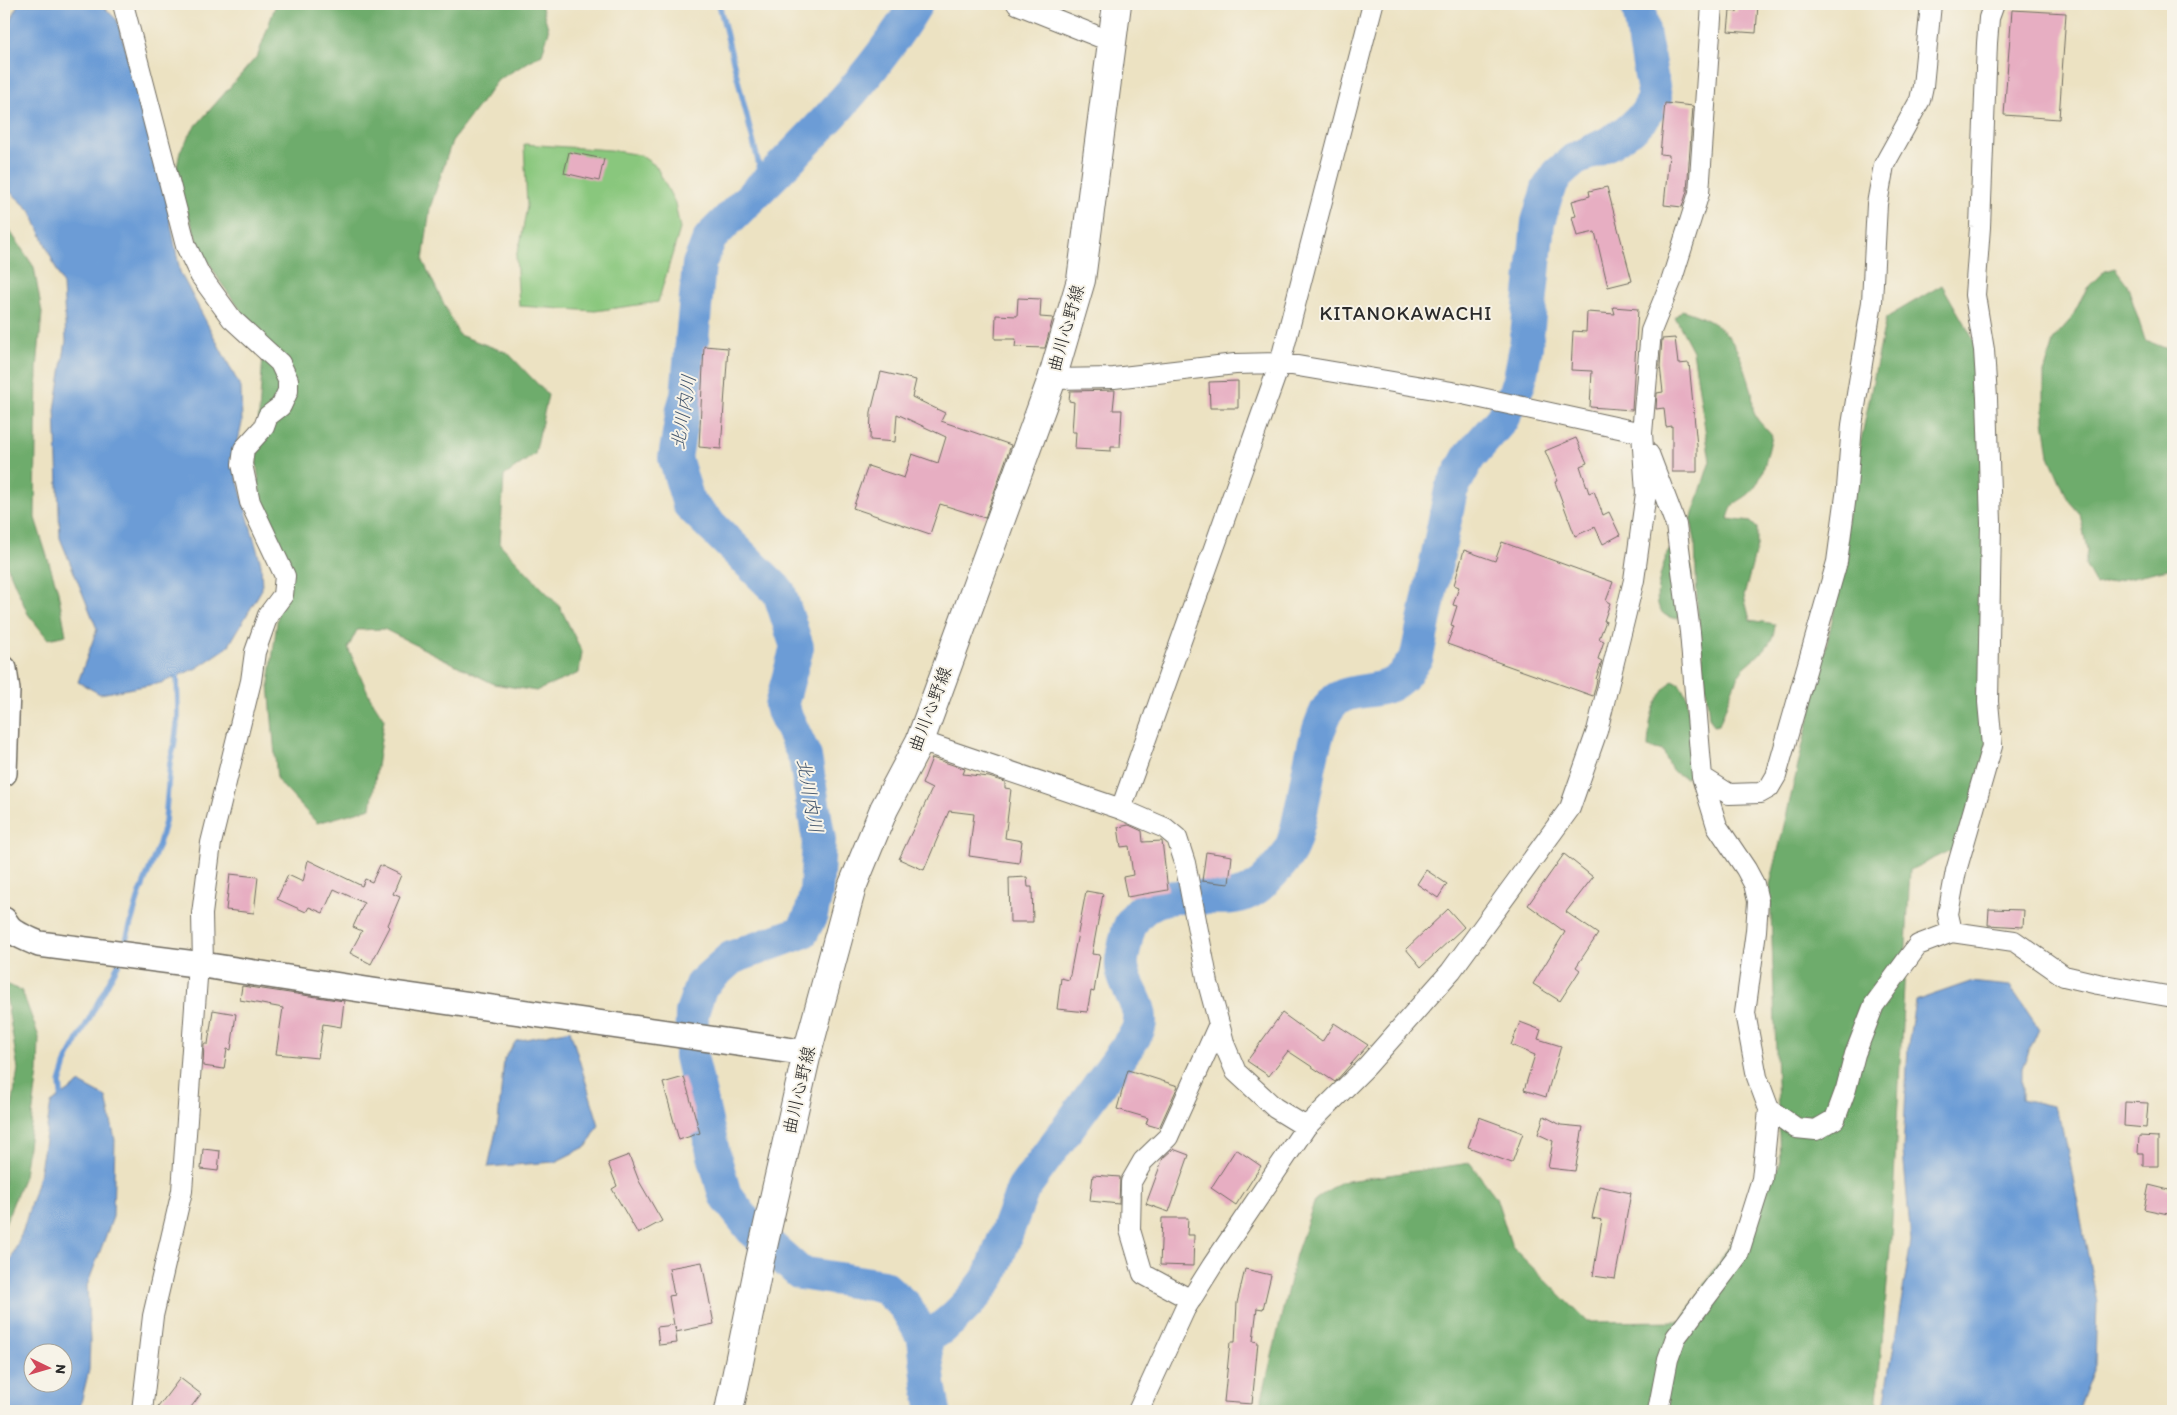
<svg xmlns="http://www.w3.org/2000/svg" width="2177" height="1415" viewBox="0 0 2177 1415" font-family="Itim,'Klee One',sans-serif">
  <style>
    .green { fill: #89c77d; stroke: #5a7954 }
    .forest { fill: #6eac6c; stroke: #4c6c4c }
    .water { fill: #6c9cd6; stroke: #4c6480; fill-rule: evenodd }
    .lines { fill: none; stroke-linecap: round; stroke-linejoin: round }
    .stream { stroke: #6c9cd6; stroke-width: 5.5 }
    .river { stroke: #6c9cd6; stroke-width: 34 }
    .building { fill: #e7aec2 }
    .minor-casing { stroke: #6f6b60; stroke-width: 22 }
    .tertiary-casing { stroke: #6f6b60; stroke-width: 28 }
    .secondary-casing { stroke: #6f6b60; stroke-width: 30 }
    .minor { stroke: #fff; stroke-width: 20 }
    .tertiary { stroke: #fff; stroke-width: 25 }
    .secondary { stroke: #fff; stroke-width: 28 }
    .labels { text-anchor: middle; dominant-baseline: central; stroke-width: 4; stroke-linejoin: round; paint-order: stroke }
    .street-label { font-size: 18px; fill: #2b2b2b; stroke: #f7f3e8 }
    .water-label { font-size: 19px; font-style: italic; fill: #45586f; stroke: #f7f3e8 }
    .quarter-label { font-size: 20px; letter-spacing: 1px; fill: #2b2b2b; stroke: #f7f3e8 }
  </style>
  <rect width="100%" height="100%" fill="#f7f3e8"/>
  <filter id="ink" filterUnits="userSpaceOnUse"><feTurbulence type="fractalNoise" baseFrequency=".02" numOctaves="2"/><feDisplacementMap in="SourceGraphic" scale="10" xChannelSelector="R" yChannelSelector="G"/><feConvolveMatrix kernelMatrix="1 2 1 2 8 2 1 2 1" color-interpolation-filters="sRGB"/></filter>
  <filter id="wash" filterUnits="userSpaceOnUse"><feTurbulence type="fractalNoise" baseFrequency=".0096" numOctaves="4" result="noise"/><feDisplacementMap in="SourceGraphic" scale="20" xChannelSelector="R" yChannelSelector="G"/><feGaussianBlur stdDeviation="1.12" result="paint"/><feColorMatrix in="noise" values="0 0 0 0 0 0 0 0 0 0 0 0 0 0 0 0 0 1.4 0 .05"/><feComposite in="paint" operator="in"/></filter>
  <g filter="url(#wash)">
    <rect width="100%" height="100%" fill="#ece2c2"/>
    <path class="green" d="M524 144 610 150 640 155 656 166 675 203 680 229 658 302 595 311 519 306 516 256 521 240 527 206Z"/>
    <path class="forest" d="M276 4H541L549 31 542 54 498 80 452 141 430 208 423 261 459 335 508 353 548 395 535 454 504 476 500 544 560 607 582 652 579 673 536 691 494 684 384 629 357 630 348 648 370 697 384 719 371 808 317 823 277 780 269 684 282 582 261 503 256 457 263 355 247 319 221 283 201 250 175 178 180 151 194 128 258 55Z
      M4 222 34 267 42 313 37 369 35 518 58 591 66 635 48 639 28 614 4 559Z
      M2115 268 2127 284 2145 340 2170 350 2173 356V568L2096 585 2085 565 2087 550 2080 514 2068 500 2049 456 2044 420V373L2054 338 2071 319 2087 288 2104 271Z
      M1942 285 1983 356 1987 750 1958 847 1910 870 1891 1238 1876 1411H1259L1296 1254 1315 1200 1340 1182 1470 1163 1496 1197 1512 1247 1588 1322 1682 1321 1780 1164 1770 885 1834 612 1852 484 1886 318Z
      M1682 310C1729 324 1737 343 1751 388 1754 396 1751 407 1755 415 1758 422 1767 429 1772 436 1768 451 1763 480 1752 491 1739 504 1733 498 1728 519L1751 522 1757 528V546L1744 596 1750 620 1775 624C1774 648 1756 655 1742 670 1735 678 1724 713 1719 725L1714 726 1709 717 1697 606 1695 541 1691 520 1710 461 1693 351 1675 317Z
      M1687 545 1692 576 1678 619C1675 618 1670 618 1667 616 1647 607 1663 566 1668 551Z
      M1673 680 1680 684 1687 697 1695 773 1686 778 1672 771 1663 751 1648 747C1650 715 1651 704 1673 680Z
      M4 983 22 991 39 1037 38 1073 24 1176 4 1226V1157L18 1069Z"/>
    <path class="water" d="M18 4H101L117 20 160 167 180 272 241 388 242 423 233 464 261 564 262 589 228 647 197 668 161 683 100 694 78 682 97 629 60 538 55 410 66 341 63 285 31 211 4 186V38Z
      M1970 982 2010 986 2039 1029 2022 1068V1099L2052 1106 2063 1127 2097 1302 2095 1365 2077 1411H1883L1911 1242 1903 1151 1908 1045 1915 1001Z
      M570 1030 599 1125 587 1146 555 1162 488 1167 498 1122 504 1059 516 1041Z
      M80 1083 106 1097 115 1140 113 1217 87 1286 90 1341 89 1370 79 1411H4V1276L23 1230 39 1176 51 1103ZM32 1352H62V1382H32Z"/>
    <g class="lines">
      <path class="stream" d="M719 4 764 185
        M123 950 138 899 159 844 165 822 170 762 174 747 178 717 177 670
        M62 1103 60 1083 67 1060 120 961"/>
      <path class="river" d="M916 4C862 94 783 164 710 238L699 264 687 396 683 409 675 458 689 504 779 592 797 647 781 706 805 757 819 840 816 893 811 915 802 932 731 958 701 985 692 1013 691 1056 713 1152 725 1195 754 1232 800 1273 883 1286 905 1306 924 1338 929 1384 934 1411
        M924 1338C947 1329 978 1295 991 1274L1023 1189 1127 1047C1131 1041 1137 1034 1139 1027 1145 1007 1123 986 1122 966 1121 959 1124 951 1125 944 1127 935 1128 927 1134 919 1165 875 1222 914 1256 888 1264 883 1288 857 1291 849 1307 804 1306 753 1327 710 1339 686 1373 695 1392 684 1404 677 1410 667 1417 656L1451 490 1469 457 1502 419 1519 383 1526 347 1538 222 1548 189 1558 174 1574 160 1609 143 1632 128 1645 115 1655 98 1638 4"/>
    </g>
    <g id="blocks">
      <path class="building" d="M1737 4H1758L1756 33 1728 31 1730 11 1737 12Z
        M2012 10 2066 13 2059 119 2004 115Z
        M1665 103 1693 106 1687 191 1682 207 1664 205 1669 155 1660 154Z
        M569 152 604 159 599 181 564 173Z
        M1607 187 1632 281 1608 287 1595 232 1577 236 1572 217 1576 216 1572 201 1590 196 1589 191Z
        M1018 298 1041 299 1040 317 1053 318 1045 348 1015 347 1016 339H995L996 315 1017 316Z
        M1613 307 1638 309 1632 410 1590 407 1592 371 1571 370 1573 331 1586 332 1587 312 1615 314Z
        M1675 338 1678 364 1689 363 1697 446V472H1672V426L1666 427 1664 408 1656 409 1657 393 1663 392 1660 366 1662 339Z
        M704 346 728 348 721 449 699 447Z
        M881 372 916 380 912 397 945 413 941 421 1011 445 985 518 940 504 930 534 853 508 868 466 904 478 912 454 938 463 946 437 897 414 895 442 870 440 871 412Z
        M1238 381V408H1210L1209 382Z
        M1115 390 1113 410H1122L1120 447H1111V451L1075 449 1076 432H1072L1074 402 1069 401 1070 391Z
        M1576 438 1587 463 1580 466 1589 493 1594 491 1603 515 1609 512 1620 535 1603 544 1595 527 1575 536 1555 482 1558 481 1545 451Z
        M1502 542 1613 582 1606 601 1610 603 1604 621H1606L1599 639 1604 641 1598 659 1602 661 1596 679 1597 680 1593 696 1447 644 1454 626 1451 625 1457 606 1453 605 1459 587 1454 585 1464 550 1495 561Z
        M932 758 965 769 963 774 989 777 1005 782V788L1011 789 1005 838 1022 841 1019 863 969 856 974 814 949 811 924 870 899 859 932 789 922 784Z
        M1129 825 1142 831 1143 842 1162 841 1168 890 1127 897 1123 877 1133 875 1129 846 1121 847 1118 827Z
        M1206 852 1232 856 1229 884 1202 881Z
        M1564 854 1593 877 1566 912 1598 934 1576 967 1580 970 1560 1001 1533 984 1565 932 1528 905Z
        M308 860 362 886 365 879 372 882 380 865 401 875 393 894 400 897 388 925 390 927 371 964 350 953 362 931 353 927 364 903 334 889 323 913 309 907 306 912 277 899 288 875 303 882Z
        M1426 870 1447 884 1438 898 1417 884Z
        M230 874 258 877 254 913 226 910Z
        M1027 877 1028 887H1032L1033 922H1010L1009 878Z
        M1086 891 1103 894 1092 954 1100 955 1094 992 1091 991 1087 1012 1057 1009 1061 978 1069 980Z
        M1448 909 1464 927 1421 967 1406 949Z
        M1989 909 2024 910 2023 927 1988 925Z
        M242 986 344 1001 341 1027 323 1024 318 1058 276 1054 283 1008 240 1000Z
        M213 1010 236 1014 231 1050 227 1049 224 1069 203 1066 204 1044H208Z
        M1282 1013 1322 1042 1334 1023 1368 1045 1335 1082 1288 1051 1269 1076 1247 1061Z
        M1520 1022 1541 1030 1538 1039 1561 1046 1546 1097 1524 1090 1535 1055 1511 1045Z
        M1128 1070 1178 1086 1159 1128 1146 1124 1148 1118 1117 1109Z
        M684 1077 700 1133 679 1140 663 1083Z
        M2125 1102 2148 1103 2146 1128 2124 1126Z
        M1544 1116 1561 1125 1583 1127 1575 1171 1548 1168 1553 1141 1538 1134Z
        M1479 1117 1523 1133 1512 1163 1468 1147Z
        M2139 1136 2158 1137V1166H2143V1153H2138Z
        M203 1149 220 1151 218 1171 201 1169Z
        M1173 1149 1189 1155 1169 1212 1146 1204 1163 1158Z
        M1236 1149 1261 1166 1236 1205 1211 1188Z
        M629 1155 639 1181 662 1221 638 1234 612 1189 617 1186 608 1163Z
        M1093 1175 1120 1177 1119 1204 1090 1201Z
        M2149 1185 2173 1191V1215L2144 1209Z
        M1599 1186 1631 1193 1615 1279 1593 1276 1602 1220 1592 1218Z
        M1162 1218H1188L1187 1235H1194L1193 1266 1160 1265Z
        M702 1262 714 1324 676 1332 675 1327 677 1343 659 1345 657 1327 674 1325 669 1296 674 1295 669 1268Z
        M1245 1269 1271 1275 1263 1309 1257 1308 1253 1341 1258 1342 1252 1404 1224 1402 1230 1342H1235L1237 1303Z
        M180 1378 201 1394 188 1411H155Z"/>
    </g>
  </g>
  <g filter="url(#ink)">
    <use href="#blocks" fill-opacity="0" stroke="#6f6b60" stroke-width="1"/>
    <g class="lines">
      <defs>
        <path id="minor" d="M123 4 186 246 200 275 232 319 280 363 288 380V391L281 406 268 416 264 427 244 449 242 464 250 502 285 576 283 595 268 615 255 652 251 681 211 843 202 914 203 965
          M1017 4 1112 42
          M1052 379 1114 378 1235 364 1280 363 1458 393 1642 433
          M1649 454 1676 525 1690 632 1702 777 1717 826 1746 869 1754 884 1758 901 1756 931 1745 1013 1757 1077 1769 1109 1796 1128 1816 1130 1835 1119 1846 1089 1855 1054 1874 1005 1918 945 1952 932 2014 941 2064 976 2098 984 2173 997
          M920 741 1121 809 1165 828 1177 838 1185 863 1208 983 1225 1046 1236 1072 1275 1108 1306 1127
          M1702 777 1729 794 1760 793 1769 788 1776 776 1837 562 1847 488 1852 425 1872 302 1877 204 1884 165 1920 100 1923 86 1931 4
          M1121 809 1280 363 1373 4
          M1952 932 1948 914 1956 871 1992 746 1988 702 1991 523 1987 398 1984 350 1975 295 1980 227 1987 43 1989 18 1994 4
          M1191 1300 1143 1274 1130 1230 1131 1182 1143 1161 1168 1137 1219 1024
          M142 1411 153 1316 182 1191 198 964
          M1138 1411 1185 1309 1212 1266 1306 1127 1367 1066 1451 971 1570 808 1597 731 1634 580 1646 493 1642 433 1651 331 1672 279 1699 193 1712 4
          M1658 1411 1668 1359 1676 1337 1738 1255 1762 1179 1769 1109"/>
        <path id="tertiary" d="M4 669 7 690 4 773
          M4 920C11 934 26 938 39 944L203 965 373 991 807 1053"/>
        <path id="secondary" d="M729 1411 760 1260 807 1053 852 887 884 809 920 741 1052 379 1081 280 1117 4"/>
      </defs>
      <use href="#minor" class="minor-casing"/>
      <use href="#tertiary" class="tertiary-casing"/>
      <use href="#secondary" class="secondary-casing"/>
      <use href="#minor" class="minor"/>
      <use href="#tertiary" class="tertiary"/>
      <use href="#secondary" class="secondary"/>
    </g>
  </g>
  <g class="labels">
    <g class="street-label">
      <text transform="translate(1066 328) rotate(-74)">曲川心野線</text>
      <text transform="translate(930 709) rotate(-69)">曲川心野線</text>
      <text transform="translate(799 1090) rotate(-77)">曲川心野線</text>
    </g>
    <g class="water-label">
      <text transform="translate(683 412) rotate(-81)">北川内川</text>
      <text transform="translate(810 796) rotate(80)">北川内川</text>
    </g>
    <g class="quarter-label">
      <text x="1406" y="313">KITANOKAWACHI</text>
    </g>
  </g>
  <rect width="2177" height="1415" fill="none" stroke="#f7f3e8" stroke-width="20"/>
  <g transform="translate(48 1368) rotate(95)"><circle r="24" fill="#f7f3e8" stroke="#a5a39c"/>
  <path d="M0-4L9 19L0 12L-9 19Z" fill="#d1495b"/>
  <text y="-8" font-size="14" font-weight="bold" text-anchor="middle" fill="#2b2b2b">N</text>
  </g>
</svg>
